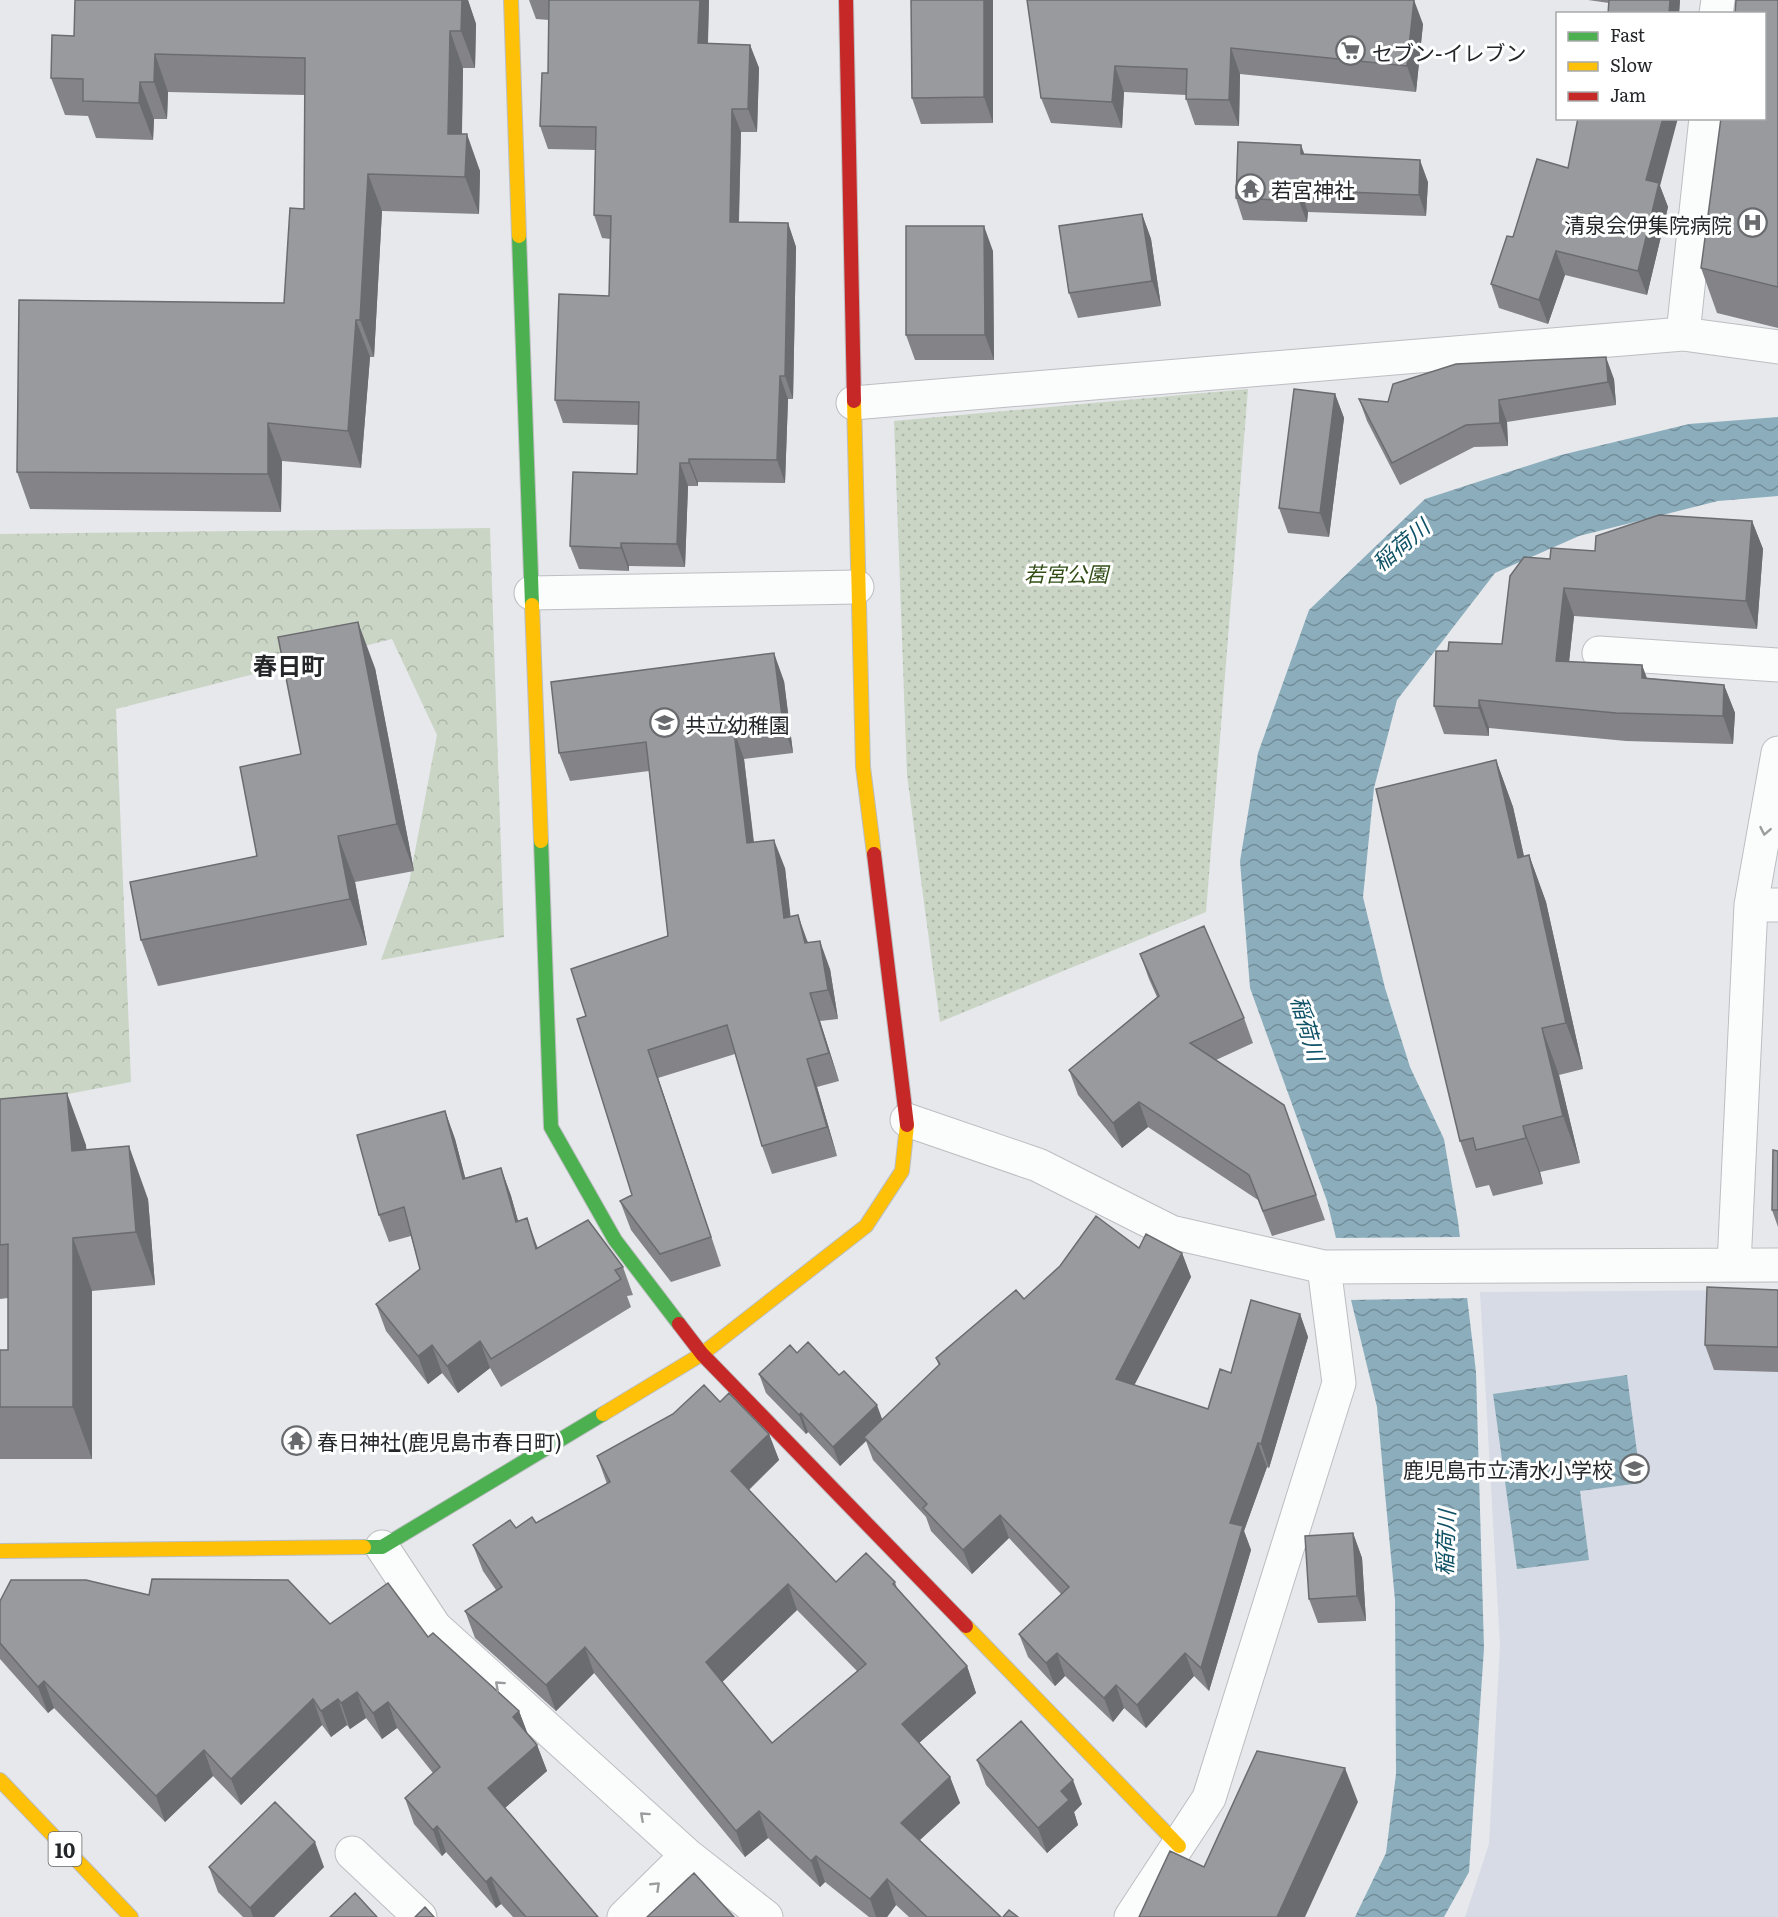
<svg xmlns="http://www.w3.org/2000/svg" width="1778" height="1917" viewBox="0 0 1778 1917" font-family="Literata,'Noto Sans JP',serif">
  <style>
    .built { fill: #d7dbe5 }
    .grass { fill: url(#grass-dots) }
    .forest { fill: url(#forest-crowns) }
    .water { fill: url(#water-waves) }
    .pier { fill: #e6e8ec }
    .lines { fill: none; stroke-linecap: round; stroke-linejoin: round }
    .street-casing { stroke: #bcbec1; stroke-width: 35 }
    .fast-casing { stroke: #bcbec1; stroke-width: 16 }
    .slow-casing { stroke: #bcbec1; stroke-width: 16 }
    .jam-casing { stroke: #bcbec1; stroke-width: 16 }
    .street { stroke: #fbfcfc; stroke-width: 33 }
    .fast { stroke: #4caf50; stroke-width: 14 }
    .slow { stroke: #ffc107; stroke-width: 14 }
    .jam { stroke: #c62828; stroke-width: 14 }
    .wall { fill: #848488; fill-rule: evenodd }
    .shaded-wall { fill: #6b6c6f }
    .building { fill: #999a9e; stroke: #6b6c6f; stroke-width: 1.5; fill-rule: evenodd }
    .oneway { stroke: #9a9c9d }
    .labels { text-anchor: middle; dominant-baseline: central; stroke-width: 6; stroke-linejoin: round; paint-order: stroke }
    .shield { fill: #fff; stroke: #666769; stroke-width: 1.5 }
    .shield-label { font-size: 20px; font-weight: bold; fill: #242629 }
    .poi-label { font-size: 21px; fill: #242629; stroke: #fff; text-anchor: start }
    .park-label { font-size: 21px; font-style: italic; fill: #314d16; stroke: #fff }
    .water-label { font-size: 22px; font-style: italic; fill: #105266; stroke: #fff }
    .quarter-label { font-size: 24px; font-weight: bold; fill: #242629; stroke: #fff }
  </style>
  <defs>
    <pattern id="grass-dots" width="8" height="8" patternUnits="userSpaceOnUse" patternTransform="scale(1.5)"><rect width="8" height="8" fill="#cad5c5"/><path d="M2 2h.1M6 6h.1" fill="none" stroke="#adb7a9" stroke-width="1.8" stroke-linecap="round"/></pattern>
    <pattern id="forest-crowns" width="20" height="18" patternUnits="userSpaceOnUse" patternTransform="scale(1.5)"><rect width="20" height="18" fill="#cad5c5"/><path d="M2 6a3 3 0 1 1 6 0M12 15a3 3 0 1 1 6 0" fill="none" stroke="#adb7a9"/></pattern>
    <pattern id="water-waves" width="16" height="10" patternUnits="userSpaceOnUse" patternTransform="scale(1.5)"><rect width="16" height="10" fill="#8caebc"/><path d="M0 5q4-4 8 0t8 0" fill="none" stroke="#728d99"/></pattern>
  </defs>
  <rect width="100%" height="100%" fill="#e6e8ec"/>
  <path class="built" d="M1778 1290V1917H1465L1489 1844 1500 1645 1480 1292Z"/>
  <path class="grass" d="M1248 389 1206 912 940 1022 907 775 894 421Z"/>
  <path class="forest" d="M490 528 504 937 381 960 409 883 437 735 392 639 116 709 131 1082 0 1107V534Z"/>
  <path class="water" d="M1778 417V496L1718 501 1579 536 1495 573 1397 700 1374 788 1363 897 1385 988 1410 1067 1444 1139 1458 1221 1476 1372 1484 1648 1469 1872 1444 1917H1355L1386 1853 1396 1774 1395 1600 1377 1407 1327 1201 1250 988 1240 861 1258 753 1309 610 1425 499 1561 455 1689 424Z
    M1627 1375 1641 1483 1580 1491 1589 1560 1517 1569 1493 1394Z"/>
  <path class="pier" d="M1463 1237 1470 1298 1348 1300 1333 1238Z"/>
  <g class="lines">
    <defs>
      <path id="street" d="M1716 14 1718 0
        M1683 334 1706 118
        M853 403 1683 334 1778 347
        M531 593 857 587
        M1599 653 1778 665
        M1751 905H1778
        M907 1120 1038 1165 1171 1232 1324 1267 1778 1265
        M1734 1265 1751 905 1778 753
        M382 1547 435 1627 687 1855 766 1917
        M352 1853 420 1917
        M624 1917 687 1855
        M1131 1917 1209 1798 1339 1383 1324 1267"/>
      <path id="fast" d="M519 236 532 605
        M541 841 551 1127 615 1240 679 1324
        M364 1547H382L603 1414"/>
      <path id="slow" d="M511 0 519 236
        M854 401 863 767 874 854
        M532 605 541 841
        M603 1414 702 1354 866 1226 902 1171 907 1125
        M0 1551 364 1547
        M966 1626 1179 1846
        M0 1780 131 1917"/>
      <path id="jam" d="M846 0 854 401
        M874 854 907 1125
        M679 1324 702 1354 966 1626"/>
    </defs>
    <use href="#street" class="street-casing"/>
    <use href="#fast" class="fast-casing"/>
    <use href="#slow" class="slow-casing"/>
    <use href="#jam" class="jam-casing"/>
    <use href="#street" class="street"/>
    <use href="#fast" class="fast"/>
    <use href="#slow" class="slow"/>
    <use href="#jam" class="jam"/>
  </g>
  <path class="wall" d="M75 0H468L476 24 475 68H463L462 134 480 171 479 214 382 211 374 357H370L361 468 282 461 281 512 30 509 17 472 284 303 304 209 305 95 168 92 167 119H154L153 140 96 138 88 116 65 115 51 78 74 36Z
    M529 0H709L708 44 750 45 759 68 757 132H741L739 222 788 223 796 247 793 399H788L785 483 698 482V486H688L685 567 629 566V571L579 569 570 546 637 474 639 425 563 423 555 400 609 296 610 239 602 238 594 215 595 150 548 149 540 126 548 73 549 20 536 19Z
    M911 0H993V123L921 124 912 98Z
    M1027 0 1423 24 1416 92 1240 74 1239 126 1195 125 1186 99V95L1124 92 1122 128 1051 123 1041 98Z
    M1588 0H1680L1679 14H1608L1609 3Z
    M1778 0V328L1717 313 1701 268Z
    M1305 155 1428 182 1426 216 1308 212 1307 222 1243 220 1236 198Z
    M1568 168 1660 186 1668 207 1647 295 1565 275 1548 324 1499 308 1491 284 1513 237Z
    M1142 214 1151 239 1161 306 1078 318 1069 293Z
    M993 251 994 360H915L906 335Z
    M1614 379 1616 405 1507 422 1508 446 1474 447 1400 485 1367 421 1359 399 1388 402Z
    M1335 394 1344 418 1329 537 1288 533 1279 508Z
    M1752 521 1763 549 1757 629 1574 616 1569 662 1642 665 1647 678 1724 685 1735 713 1733 744 1626 741 1489 728V736L1444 734 1434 706 1448 651 1502 644 1550 559 1595 551Z
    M375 668 414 871 355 882 367 945 158 986 141 940 257 856 301 754Z
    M784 681 793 753 744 759 754 842 785 868 790 916 808 942 830 969 838 1019 820 1021 839 1081 817 1087 837 1156 772 1174 762 1146 735 1054 658 1078 721 1266 671 1282 631 1230 620 1201 632 1195 586 1016 668 936 649 771 570 781 559 753Z
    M1496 760 1513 807 1524 857 1529 855 1546 902 1583 1069 1559 1075 1580 1163 1540 1172 1543 1184 1493 1196 1489 1185 1476 1188 1460 1141Z
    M1140 954 1244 1018 1253 1043 1216 1060 1284 1105 1325 1220 1272 1236 1258 1200 1148 1127 1122 1148 1078 1095 1069 1070 1157 997 1149 979Z
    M0 1099 86 1145V1150L148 1199 155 1285 92 1291V1459H0V1350H8V1298L0 1299Z
    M445 1111 455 1139 465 1178 501 1168 511 1196 518 1221 538 1248 623 1267 633 1295 627 1296 631 1307 501 1387 490 1368 458 1393 442 1373 428 1384 386 1331 376 1304 420 1269 411 1236 389 1242 379 1215Z
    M1778 1151V1227L1772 1210Z
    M1139 1248 1182 1253 1191 1277 1134 1385 1208 1409 1231 1373 1300 1314 1308 1337 1269 1468 1267 1467 1244 1531 1251 1550 1209 1691 1194 1676 1146 1728 1124 1708 1113 1722 1065 1676 1055 1686 1028 1657 1019 1634 1061 1594 1009 1538 972 1574 931 1531 926 1517 873 1460 866 1441 840 1466 808 1432 806 1434 766 1393 759 1374 797 1353 839 1375 882 1420 939 1366 936 1358 1024 1299Z
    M1778 1290V1372L1714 1370 1705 1345Z
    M720 1402 769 1434 779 1460 749 1490 836 1582H895L897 1588 967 1666 976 1693 919 1743 950 1777 960 1803 920 1840 1001 1917H909L896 1905 887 1917H869L825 1882 820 1887 768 1838 745 1857 594 1673 556 1711 475 1638 465 1611 496 1590 483 1571 473 1545 516 1528 536 1523 607 1484 597 1456ZM797 1610 857 1671 772 1743 722 1682Z
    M1353 1533 1362 1558 1366 1621 1318 1623 1309 1599Z
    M149 1595 330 1624 428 1637 519 1711 527 1733 537 1745 547 1771 505 1808 598 1917H513L501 1904 496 1908 446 1852 442 1856 414 1824 405 1798 433 1773 397 1728 382 1739 366 1718 350 1729 347 1725 331 1737 322 1725 241 1805 213 1776 165 1822 54 1708 48 1713 0 1659V1601Z
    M977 1760 1082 1804 1074 1812 1078 1825 1047 1853 986 1785Z
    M209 1867H324L274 1917H243L218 1892Z"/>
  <path class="shaded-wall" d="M462 0H468L476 24 475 68 461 31Z
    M700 0H709L707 67 698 43Z
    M984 0H993V123L984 97Z
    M1414 0 1423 24 1416 92 1407 66Z
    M1670 0H1680L1679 14H1669Z
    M450 31 463 68 461 171 448 134Z
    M750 45 759 68 757 132 748 109Z
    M1231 48 1240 74 1239 126 1229 100Z
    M155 54 168 92 167 119 154 82Z
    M1115 66 1124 92 1122 128 1112 102Z
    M140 82 154 119 153 140 139 103Z
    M732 109 741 132 738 245 730 222Z
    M1663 118H1678L1660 186 1668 207 1647 295 1638 271 1646 180Z
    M467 134 480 171 479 214 465 177Z
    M1301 145 1309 166 1301 154Z
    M1420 160 1428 182 1426 216 1419 195Z
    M368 174 382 211 374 357 360 320Z
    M1300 190 1308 212 1307 222 1299 201Z
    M1142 214 1151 239 1161 306 1152 281Z
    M788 223 796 247 793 399 785 376Z
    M984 226 993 251 994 360 985 335Z
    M1556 251 1565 275 1548 324 1539 300Z
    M356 320 370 357 361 468 348 431Z
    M1606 357 1614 379 1616 405 1608 382Z
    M780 376 788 399 785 483 777 460Z
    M1335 394 1344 418 1329 537 1320 513Z
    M1499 400 1507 422 1508 446 1500 423Z
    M268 423 282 461 281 512 268 474Z
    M689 459 698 482V486L689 463Z
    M680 463 688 486 685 567 677 544Z
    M1752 521 1763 549 1757 629 1746 601Z
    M621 543 629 566V571L621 548Z
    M1564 588 1574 616 1566 689 1556 661Z
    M358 622 375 668 414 871 397 824Z
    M774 653 784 681 793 753 783 724Z
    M1642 665 1652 693 1642 678Z
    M1724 685 1735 713 1733 744 1723 716Z
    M1479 700 1489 728V736L1479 708Z
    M734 731 744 759 757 872 747 843Z
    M1496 760 1513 807 1535 905 1518 858Z
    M338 836 355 882 367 945 350 899Z
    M774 840 785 868 794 946 784 918Z
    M1529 855 1546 902 1583 1069 1566 1023Z
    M798 915 808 943H805Z
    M820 941 830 969 838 1019 828 990Z
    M810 993 820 1021 839 1081 829 1053Z
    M1542 1028 1559 1075 1580 1163 1563 1116Z
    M648 1050 658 1078 721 1266 711 1237Z
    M807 1059 817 1087 837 1156 827 1127Z
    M67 1093 86 1145 91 1203 72 1151Z
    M1139 1102 1148 1127 1122 1148 1113 1123Z
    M445 1111 455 1139 473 1207 463 1179Z
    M1523 1126 1540 1172 1543 1184 1526 1138Z
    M129 1146 148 1199 155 1285 136 1232Z
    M501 1168 511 1196 526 1249 516 1222Z
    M527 1218 537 1246 546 1277 536 1249Z
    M73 1238 92 1291V1459L73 1407Z
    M1182 1253 1191 1277 1125 1403 1116 1379Z
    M1300 1314 1308 1337 1269 1468 1261 1444Z
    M480 1341 490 1368 458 1393 447 1366Z
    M432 1345 442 1373 428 1384 418 1356Z
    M877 1405 884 1424 864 1437 866 1441 840 1466 833 1447Z
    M801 1413 808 1432 806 1434 799 1415Z
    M769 1434 779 1460 741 1497 731 1471Z
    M1258 1443 1267 1467 1244 1531 1251 1550 1209 1691 1201 1668 1230 1523Z
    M1000 1515 1009 1538 972 1574 963 1550Z
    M1353 1533 1362 1558 1366 1621 1357 1596Z
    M788 1584 797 1610 715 1689 706 1662Z
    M585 1647 594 1673 556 1711 546 1685Z
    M1057 1653 1065 1676 1055 1686 1046 1663Z
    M1185 1653 1194 1676 1146 1728 1137 1705Z
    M967 1666 976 1693 911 1750 902 1724Z
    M44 1681 54 1708 48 1713 38 1687Z
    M1116 1685 1124 1708 1113 1722 1104 1698Z
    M357 1692 366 1718 350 1729 341 1703Z
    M313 1699 322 1725 241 1805 231 1779Z
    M338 1699 347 1725 331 1737 321 1711Z
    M388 1702 397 1728 382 1739 373 1713Z
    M519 1711 529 1737 513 1717Z
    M537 1745 547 1771 498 1814 488 1788Z
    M204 1750 213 1776 165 1822 156 1796Z
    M1345 1768 1358 1802 1305 1917H1277Z
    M950 1777 960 1803 910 1849 901 1823Z
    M1073 1780 1082 1804 1074 1812 1078 1825 1047 1853 1038 1828 1061 1791Z
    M759 1811 768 1838 745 1857 736 1831Z
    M437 1826 446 1852 442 1856 433 1830Z
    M315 1842 324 1867 274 1917H253L250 1908Z
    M816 1856 825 1882 820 1887 811 1861Z
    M491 1877 501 1904 496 1908 486 1882Z
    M887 1879 896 1905 887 1917H876L870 1899Z"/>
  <path class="building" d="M75 0H462L461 31H450L448 134H467L465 177 368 174 360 320H356L348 431 268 423V474L17 472 19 300 284 303 290 208 304 209 305 58 155 54 154 82H140L139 103 83 101V79L51 78 52 35 74 36Z
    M549 0H700L698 43 750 45 748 109H732L730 222 788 223 785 376H780L777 460 689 459V463H680L677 544 621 543V548L570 546 573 472 637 474 639 402 555 400 559 294 609 296 611 216 594 215 596 127 540 126 542 73H548Z
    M911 0H984V97L912 98Z
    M1027 0H1414L1407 66 1231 48 1229 100 1186 99 1187 69 1115 66 1112 102 1041 98Z
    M1609 0H1670L1669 14H1608Z
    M1736 0H1778V287L1701 268 1721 118H1764V14H1735Z
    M1578 118H1663L1646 180 1659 183 1638 271 1556 251 1539 300 1491 284 1507 236 1513 237 1537 159 1568 168Z
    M1238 142 1301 145V154L1420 160 1419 195 1300 190 1299 201 1236 198Z
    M1142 214 1152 281 1069 293 1059 226Z
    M906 226H984L985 335H906Z
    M1606 357 1608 382 1499 400 1500 423 1466 425 1392 463 1359 399 1388 402 1393 384 1456 364Z
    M1294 389 1335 394 1320 513 1279 508Z
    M1659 515 1752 521 1746 601 1564 588 1556 661 1642 665V678L1724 685 1723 716 1616 713 1479 700V708L1434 706 1436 651H1448L1449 642 1502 644 1510 576 1524 557 1550 559 1551 548 1595 551 1596 536Z
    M358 622 397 824 338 836 350 899 141 940 130 882 257 856 240 767 301 754 278 637Z
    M774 653 783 724 734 731 747 843 774 840 784 918 798 915 805 943 820 941 828 990 810 993 829 1053 807 1059 827 1127 762 1146 727 1025 648 1050 711 1237 660 1254 620 1201 632 1195 577 1019 586 1016 571 969 668 936 646 742 559 753 551 682Z
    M1496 760 1518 858 1529 855 1566 1023 1542 1028 1563 1116 1523 1126 1526 1138 1476 1150 1473 1138 1460 1141 1376 789Z
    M1204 926 1244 1018 1190 1043 1284 1105 1316 1195 1263 1211 1249 1175 1139 1102 1113 1123 1069 1070 1159 996 1140 954Z
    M67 1093 72 1151 129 1146 136 1232 73 1238V1407H0V1350H8V1244L0 1245V1099Z
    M445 1111 463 1179 501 1168 516 1222 527 1218 536 1249 588 1220 623 1267 615 1270 621 1279 491 1359 480 1341 447 1366 432 1345 418 1356 376 1304 420 1269 404 1207 379 1215 357 1135Z
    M1773 1150 1778 1151V1210H1772Z
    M1096 1216 1139 1248 1146 1234 1182 1253 1116 1379 1208 1409 1220 1369 1231 1373 1251 1300 1300 1314 1261 1444 1258 1443 1230 1523 1243 1526 1201 1668 1185 1653 1137 1705 1116 1685 1104 1698 1057 1653 1046 1663 1019 1634 1069 1587 1000 1515 963 1550 923 1508 927 1504 864 1437 940 1364 936 1358 1016 1290 1024 1299 1060 1266Z
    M1707 1287 1778 1290V1347L1705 1345Z
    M808 1342 839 1375 844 1371 877 1405 833 1447 801 1413 799 1415 759 1374 790 1345 797 1353Z
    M704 1385 720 1402 729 1393 769 1434 731 1471 836 1582 866 1553 895 1582 893 1584 967 1666 902 1724 950 1777 901 1823 1001 1917H927L887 1879 870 1899 816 1856 811 1861 759 1811 736 1831 585 1647 546 1685 465 1611 502 1587 473 1545 510 1520 516 1528 532 1517 536 1523 610 1482 597 1456 673 1414ZM788 1584 866 1664 772 1743 706 1662Z
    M1353 1533 1357 1596 1309 1599 1305 1536Z
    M152 1579 288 1580 330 1624 388 1583 428 1637 433 1633 519 1711 513 1717 537 1745 488 1788 598 1917H526L491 1877 486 1882 437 1826 433 1830 405 1798 440 1767 388 1702 373 1713 357 1692 341 1703 338 1699 321 1711 313 1699 231 1779 204 1750 156 1796 44 1681 38 1687 0 1643V1601L11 1580H86L149 1595Z
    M1021 1721 1073 1780 1061 1791 1069 1800 1038 1828 977 1760Z
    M1257 1751 1345 1768 1277 1917H1139L1170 1851 1204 1867Z
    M275 1802 315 1842 250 1908 209 1867Z
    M694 1873 734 1917H647Z
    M355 1893 377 1917H330Z
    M425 1907 434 1917H415Z
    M1009 1910 1018 1917H1003Z"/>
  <defs><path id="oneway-chevron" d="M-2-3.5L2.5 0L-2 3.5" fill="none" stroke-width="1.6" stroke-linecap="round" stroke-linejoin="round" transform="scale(1.5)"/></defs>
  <g class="oneway">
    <use href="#oneway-chevron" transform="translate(1765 831) rotate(101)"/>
    <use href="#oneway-chevron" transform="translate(499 1685) rotate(-138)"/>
    <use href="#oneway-chevron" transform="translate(644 1816) rotate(-138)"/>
    <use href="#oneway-chevron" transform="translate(656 1886) rotate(-44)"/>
  </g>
  <defs>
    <symbol id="supermarket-ring" viewBox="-11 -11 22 22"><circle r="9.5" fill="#fff" stroke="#686a6d" stroke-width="1.5"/><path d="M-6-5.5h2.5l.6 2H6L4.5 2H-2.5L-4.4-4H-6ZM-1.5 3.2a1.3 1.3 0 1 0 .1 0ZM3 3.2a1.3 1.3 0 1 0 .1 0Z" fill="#686a6d"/></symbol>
    <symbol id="temple-ring" viewBox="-11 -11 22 22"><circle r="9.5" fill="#fff" stroke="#686a6d" stroke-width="1.5"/><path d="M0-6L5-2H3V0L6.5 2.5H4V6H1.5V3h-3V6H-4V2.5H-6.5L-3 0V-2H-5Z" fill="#686a6d"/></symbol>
    <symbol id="hospital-ring" viewBox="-11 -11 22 22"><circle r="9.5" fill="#fff" stroke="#686a6d" stroke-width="1.5"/><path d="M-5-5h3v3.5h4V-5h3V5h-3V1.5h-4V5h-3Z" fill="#686a6d"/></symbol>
    <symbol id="school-ring" viewBox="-11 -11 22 22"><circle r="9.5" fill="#fff" stroke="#686a6d" stroke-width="1.5"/><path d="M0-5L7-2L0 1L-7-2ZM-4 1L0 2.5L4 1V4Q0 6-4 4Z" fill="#686a6d"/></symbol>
  </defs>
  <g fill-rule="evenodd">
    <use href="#supermarket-ring" x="1334" y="34" width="33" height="33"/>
    <use href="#temple-ring" x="1234" y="172" width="33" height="33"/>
    <use href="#hospital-ring" x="1736" y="206" width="33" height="33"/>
    <use href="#school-ring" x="648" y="706" width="33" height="33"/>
    <use href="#temple-ring" x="280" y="1424" width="33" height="33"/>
    <use href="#school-ring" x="1618" y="1452" width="33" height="33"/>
  </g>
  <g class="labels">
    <rect class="shield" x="48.5" y="1832" width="33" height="34" rx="4.5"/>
    <g class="shield-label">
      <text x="65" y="1849">10</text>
    </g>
    <g class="poi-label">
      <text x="1372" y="51">セブン-イレブン</text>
      <text x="1271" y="188">若宮神社</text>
      <text x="1732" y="223" text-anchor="end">清泉会伊集院病院</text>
      <text x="685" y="723">共立幼稚園</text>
      <text x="317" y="1440">春日神社(鹿児島市春日町)</text>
      <text x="1613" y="1468" text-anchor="end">鹿児島市立清水小学校</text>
    </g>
    <g class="park-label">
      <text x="1066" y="572">若宮公園</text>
    </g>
    <g class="water-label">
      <text transform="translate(1400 544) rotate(-40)">稲荷川</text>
      <text transform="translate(1309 1028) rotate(74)">稲荷川</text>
      <text transform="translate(1444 1543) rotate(-88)">稲荷川</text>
    </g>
    <g class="quarter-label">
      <text x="289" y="664">春日町</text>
    </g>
  </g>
  <rect x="1556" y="12" width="210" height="108" fill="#ffffff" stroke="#a7a8a9" stroke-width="1.5"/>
  <rect x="1568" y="32" width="30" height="9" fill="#4caf50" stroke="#a7a8a9" stroke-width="1.5"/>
  <text x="1610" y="42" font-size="18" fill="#242629">Fast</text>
  <rect x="1568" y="62" width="30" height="9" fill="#ffc107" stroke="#a7a8a9" stroke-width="1.5"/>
  <text x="1610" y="72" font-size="18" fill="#242629">Slow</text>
  <rect x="1568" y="92" width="30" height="9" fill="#c62828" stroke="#a7a8a9" stroke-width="1.5"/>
  <text x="1610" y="102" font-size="18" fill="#242629">Jam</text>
</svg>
